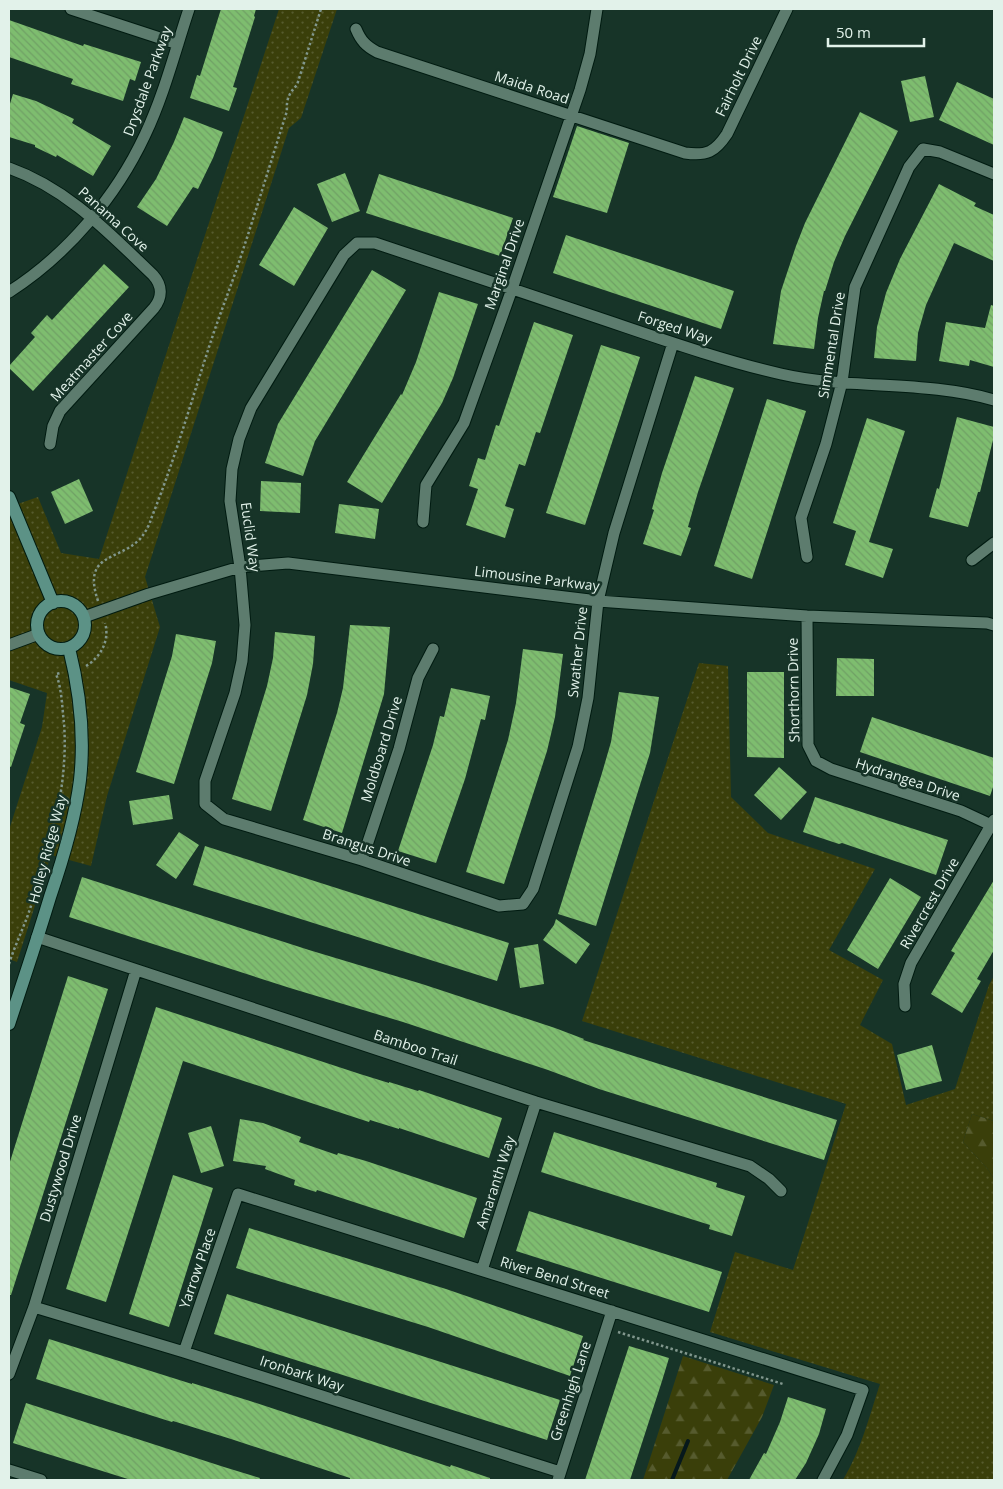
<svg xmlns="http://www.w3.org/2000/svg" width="1003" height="1489" viewBox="0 0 1003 1489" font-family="'Open Sans',sans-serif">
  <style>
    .grass { fill: url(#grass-dots) }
    .forest { fill: url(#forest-firs) }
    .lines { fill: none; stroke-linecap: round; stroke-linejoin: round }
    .stream { stroke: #06181c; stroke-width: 4 }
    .building { fill: url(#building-back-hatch) }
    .street-casing { stroke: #001b11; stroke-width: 13 }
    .secondary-casing { stroke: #001b11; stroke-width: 14 }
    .path { stroke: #81978d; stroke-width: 2.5; stroke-dasharray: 2.5 2.5; stroke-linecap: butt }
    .street { stroke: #5d7c6e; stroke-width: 11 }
    .secondary { stroke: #5c9286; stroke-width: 12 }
    .labels { text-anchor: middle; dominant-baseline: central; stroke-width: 5; stroke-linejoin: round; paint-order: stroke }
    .street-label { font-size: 14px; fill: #e2f2ea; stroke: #173428 }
  </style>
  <defs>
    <pattern id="grass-dots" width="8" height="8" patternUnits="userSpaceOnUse" patternTransform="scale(1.25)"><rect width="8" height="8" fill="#3a3f0a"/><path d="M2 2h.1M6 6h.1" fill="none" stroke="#565b2e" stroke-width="1.8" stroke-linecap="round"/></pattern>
    <pattern id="forest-firs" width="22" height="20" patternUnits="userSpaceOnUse" patternTransform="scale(1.25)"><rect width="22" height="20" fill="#3a3f0a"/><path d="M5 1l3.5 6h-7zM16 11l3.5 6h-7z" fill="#565b2e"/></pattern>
    <pattern id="building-back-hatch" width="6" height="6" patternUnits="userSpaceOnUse" patternTransform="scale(1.25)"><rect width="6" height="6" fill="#7ebd6f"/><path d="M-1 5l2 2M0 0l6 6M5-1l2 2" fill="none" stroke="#70a065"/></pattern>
  </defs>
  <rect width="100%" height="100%" fill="#173428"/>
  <path class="grass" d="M279 9H337L301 118 289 128 145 577 160 627 107 796 91 866 51 855 17 962 9 959V830L42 727 47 693 9 680V507L38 497 61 553 99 559Z
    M699 663 728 666 731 797 768 833 875 869 829 950 883 980 860 1025 892 1044 906 1105 955 1089 989 985 994 976V1121L972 1114 963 1142 987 1168 994 1179V1480H843C861 1450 869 1417 880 1384L710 1332 735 1252 793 1270 846 1104 582 1021Z"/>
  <path class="forest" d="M972 1114 994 1121V1179L987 1168 963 1142Z
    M683 1356 774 1385 762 1417 727 1480H643Z"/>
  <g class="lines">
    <path class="stream" d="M672 1480 688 1441"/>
  </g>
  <path class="building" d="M221 9H256L254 16 255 17 233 87 237 88 229 111 190 98 197 75 200 76Z
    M9 20 83 46 84 44 141 62 135 81 130 79 123 101 71 84 73 79 9 57Z
    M925 76 934 117 910 122 901 81Z
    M957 82 994 99V145L939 120Z
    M13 94 36 101 74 119 72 123 111 146 93 176 57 155 56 157 35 147V145L9 137V107Z
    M860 112 898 131 845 236 834 262 825 291H824L818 318 814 349 773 344 781 291 796 246 805 223Z
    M184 117 223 132 213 158 198 189 193 187 167 226 137 207 156 179 174 142Z
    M577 126 629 143 607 213 553 197Z
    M345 173 360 211 332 222 317 184Z
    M379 174 513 218 500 256 366 213Z
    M939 184 976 203 974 206 994 215V261L954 243 926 305 918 333 916 361 874 358 877 327 886 293 900 259Z
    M294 207 328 228 294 286 259 265Z
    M566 235 734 291 721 329 553 273Z
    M104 264 129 287 33 391 9 368V366L35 337 31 333 47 315 52 320Z
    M372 270 406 290 315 441 303 476 265 463 278 424Z
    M439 292 478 304 453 378 442 403 382 503 347 482 401 394 402 395 416 362Z
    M991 305 994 306V367L970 360 969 366 939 361 946 322 985 328Z
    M534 322 573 335 540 433 536 432 525 466 519 464 505 506 514 509 505 538 466 525 478 489 469 486 478 458 485 460 496 425 499 426Z
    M601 345 640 357 585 525 546 513Z
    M695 376 734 388 698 492 688 527 691 528 681 556 643 544 654 510 652 509 662 473Z
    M767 399 806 411 752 579 714 566Z
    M957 417 994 427V436L980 492H978L968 527 929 517 937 488 939 489Z
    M867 418 905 431 869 542 893 549 883 578 845 565 856 531 833 523Z
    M79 479 93 511 65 524 51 492Z
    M261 481 301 483 300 513 260 511Z
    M339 504 379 509 375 539 335 533Z
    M350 625 390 627 384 694 342 833 303 820 337 713 343 688Z
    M275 632 315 636 313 664 307 695 271 811 232 799 267 686 273 658Z
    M176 634 216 641 212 663 174 784 136 772 172 656Z
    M523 649 563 654 555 717 547 751 504 884 466 872 508 740 516 703Z
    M837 658 874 659V696H836Z
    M747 672H784V758L747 757Z
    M9 687 30 694 20 723 25 725 11 767 9 766Z
    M451 688 490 696 485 720 481 719 465 779 436 863 398 851 433 745 440 716 444 717Z
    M619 692 659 697 650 753 596 926 558 914 602 773 611 742Z
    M872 717 994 758V784L990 796 860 752Z
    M779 767 807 792 781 820 754 795Z
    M169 795 173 819 133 825 129 801Z
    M815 797 948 840 936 875 842 843 839 844 803 832Z
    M179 832 199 845 176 879 156 865Z
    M205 846 509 943 497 981 193 885Z
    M82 877 309 950 422 984 555 1028 584 1039 583 1040 837 1120 824 1160 599 1089 548 1070 403 1022 290 988 69 917Z
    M890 878 921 897 878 969 847 950Z
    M994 880V950L977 979 981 981 962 1013 931 994 955 953 951 951Z
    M556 919 590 944 576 964 543 940 554 925Z
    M538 944 544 984 520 988 514 948Z
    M68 976 108 989 28 1242 11 1295H9V1165Z
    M156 1007 360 1074 389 1083V1082L418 1091 419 1090 502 1118 489 1158 399 1128V1129L370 1120 369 1122 183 1061 106 1302 66 1289Z
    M932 1045 942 1081 906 1090 897 1055Z
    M240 1119 263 1123 301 1137 299 1142 337 1155 338 1153 366 1161 477 1198 464 1238 317 1190 316 1192 294 1185 295 1180 265 1169 266 1166 233 1161Z
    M211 1126 224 1166 201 1173 188 1133Z
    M554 1132 717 1183 716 1187 745 1196 732 1236 709 1229 710 1225 541 1172Z
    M173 1175 213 1188 169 1327 129 1314Z
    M529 1211 722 1272 709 1312 516 1251Z
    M249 1228 446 1289 583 1336 570 1376 428 1327 236 1268Z
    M227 1294 560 1400 547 1440 214 1334Z
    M49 1339 192 1384V1383L250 1401 450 1467 451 1465 490 1478V1480H350V1478L231 1439 173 1421 172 1422 36 1379Z
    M629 1346 669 1358 662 1381 630 1480H585Z
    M788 1397 826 1409 819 1434 806 1463 795 1480H749L764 1453 766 1454 780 1422Z
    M26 1403 224 1467 260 1478 259 1480H131L35 1450 13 1443Z"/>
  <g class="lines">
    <defs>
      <path id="street" d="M71 9 178 44
        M356 29C361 41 366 46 377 52L685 153C707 156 715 152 727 134L787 9
        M9 168C68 189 108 232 153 275 162 285 163 297 154 308L60 411 53 426 50 444
        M9 292C67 255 116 197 145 135 164 95 175 51 189 9
        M673 343 614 533 598 601 588 698 578 747 533 889 523 904 499 906 362 860 224 819 205 804V781L235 693 242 661 245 625 240 567 230 501 232 469 239 439 251 408 344 255 357 243H375C447 267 519 291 590 315 653 336 716 359 781 374 851 390 925 380 994 400
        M423 522 426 485 464 423 512 289 580 90 590 54 597 9
        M807 557 801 518 826 444 842 382 855 287 909 167 923 149 940 152 994 174
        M972 560 994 543
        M807 616 808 745 816 761 831 769 961 811 991 825
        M84 617 149 594 240 567 288 563 598 601 807 616 987 623 994 625
        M9 645 39 634
        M362 860 399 749 418 678 433 649
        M37 937 536 1102 750 1166 769 1179 781 1191
        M905 1006 904 984 911 963 994 820
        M482 1270 536 1102
        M34 1307 184 1352 560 1472
        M184 1352 238 1194 863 1390 847 1435 823 1480
        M9 1374 34 1307 136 970
        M9 1470 41 1480
        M558 1480 612 1311"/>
      <path id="secondary" d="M9 497 53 603
        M37 625a24 24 0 1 1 48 0a24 24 0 1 1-48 0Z
        M9 1024C23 982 37 940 50 897 63 859 75 820 80 780 85 735 80 692 69 648"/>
    </defs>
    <use href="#street" class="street-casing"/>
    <use href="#secondary" class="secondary-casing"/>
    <path class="path" d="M98 601C82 553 117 562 140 539 145 533 149 526 151 519 174 462 191 402 210 344 219 316 230 289 239 262 256 211 271 161 287 111 286 100 289 93 297 85L321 9
      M86 666C101 657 110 640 105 623
      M9 964C13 951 19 938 24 925 30 911 34 896 38 881 55 829 68 778 64 723 62 707 62 689 56 674L61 673
      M618 1332 783 1384"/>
    <use href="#street" class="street"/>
    <use href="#secondary" class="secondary"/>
  </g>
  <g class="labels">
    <g class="street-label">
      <text transform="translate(738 76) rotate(-64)">Fairholt Drive</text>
      <text transform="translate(147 81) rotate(-70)">Drysdale Parkway</text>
      <text transform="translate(532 87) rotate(18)">Maida Road</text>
      <text transform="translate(114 219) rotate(42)">Panama Cove</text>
      <text transform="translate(504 264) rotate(-71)">Marginal Drive</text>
      <text transform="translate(675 327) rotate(18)">Forged Way</text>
      <text transform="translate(831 345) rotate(-81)">Simmental Drive</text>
      <text transform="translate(91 356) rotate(-48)">Meatmaster Cove</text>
      <text transform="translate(251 537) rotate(82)">Euclid Way</text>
      <text transform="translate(537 578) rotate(7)">Limousine Parkway</text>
      <text transform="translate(577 652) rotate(-84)">Swather Drive</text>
      <text transform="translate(793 690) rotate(-91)">Shorthorn Drive</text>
      <text transform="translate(381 749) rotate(-73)">Moldboard Drive</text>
      <text transform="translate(908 779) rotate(18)">Hydrangea Drive</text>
      <text transform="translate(367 847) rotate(18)">Brangus Drive</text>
      <text transform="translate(47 849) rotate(-75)">Holley Ridge Way</text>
      <text transform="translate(929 903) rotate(-60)">Rivercrest Drive</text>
      <text transform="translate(416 1047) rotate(18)">Bamboo Trail</text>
      <text transform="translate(60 1168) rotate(-73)">Dustywood Drive</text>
      <text transform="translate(495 1182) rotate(-72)">Amaranth Way</text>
      <text transform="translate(197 1268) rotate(-71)">Yarrow Place</text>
      <text transform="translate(555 1277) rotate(17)">River Bend Street</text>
      <text transform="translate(302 1373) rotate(18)">Ironbark Way</text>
      <text transform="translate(570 1391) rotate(-72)">Greenhigh Lane</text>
    </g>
  </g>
  <rect width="1003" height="1489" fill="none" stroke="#e2f2ea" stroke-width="20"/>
  <path d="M828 38v8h96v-8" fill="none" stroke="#e2f2ea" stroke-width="2.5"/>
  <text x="836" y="38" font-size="15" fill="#e2f2ea" stroke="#173428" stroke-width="4" paint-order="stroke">50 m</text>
</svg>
